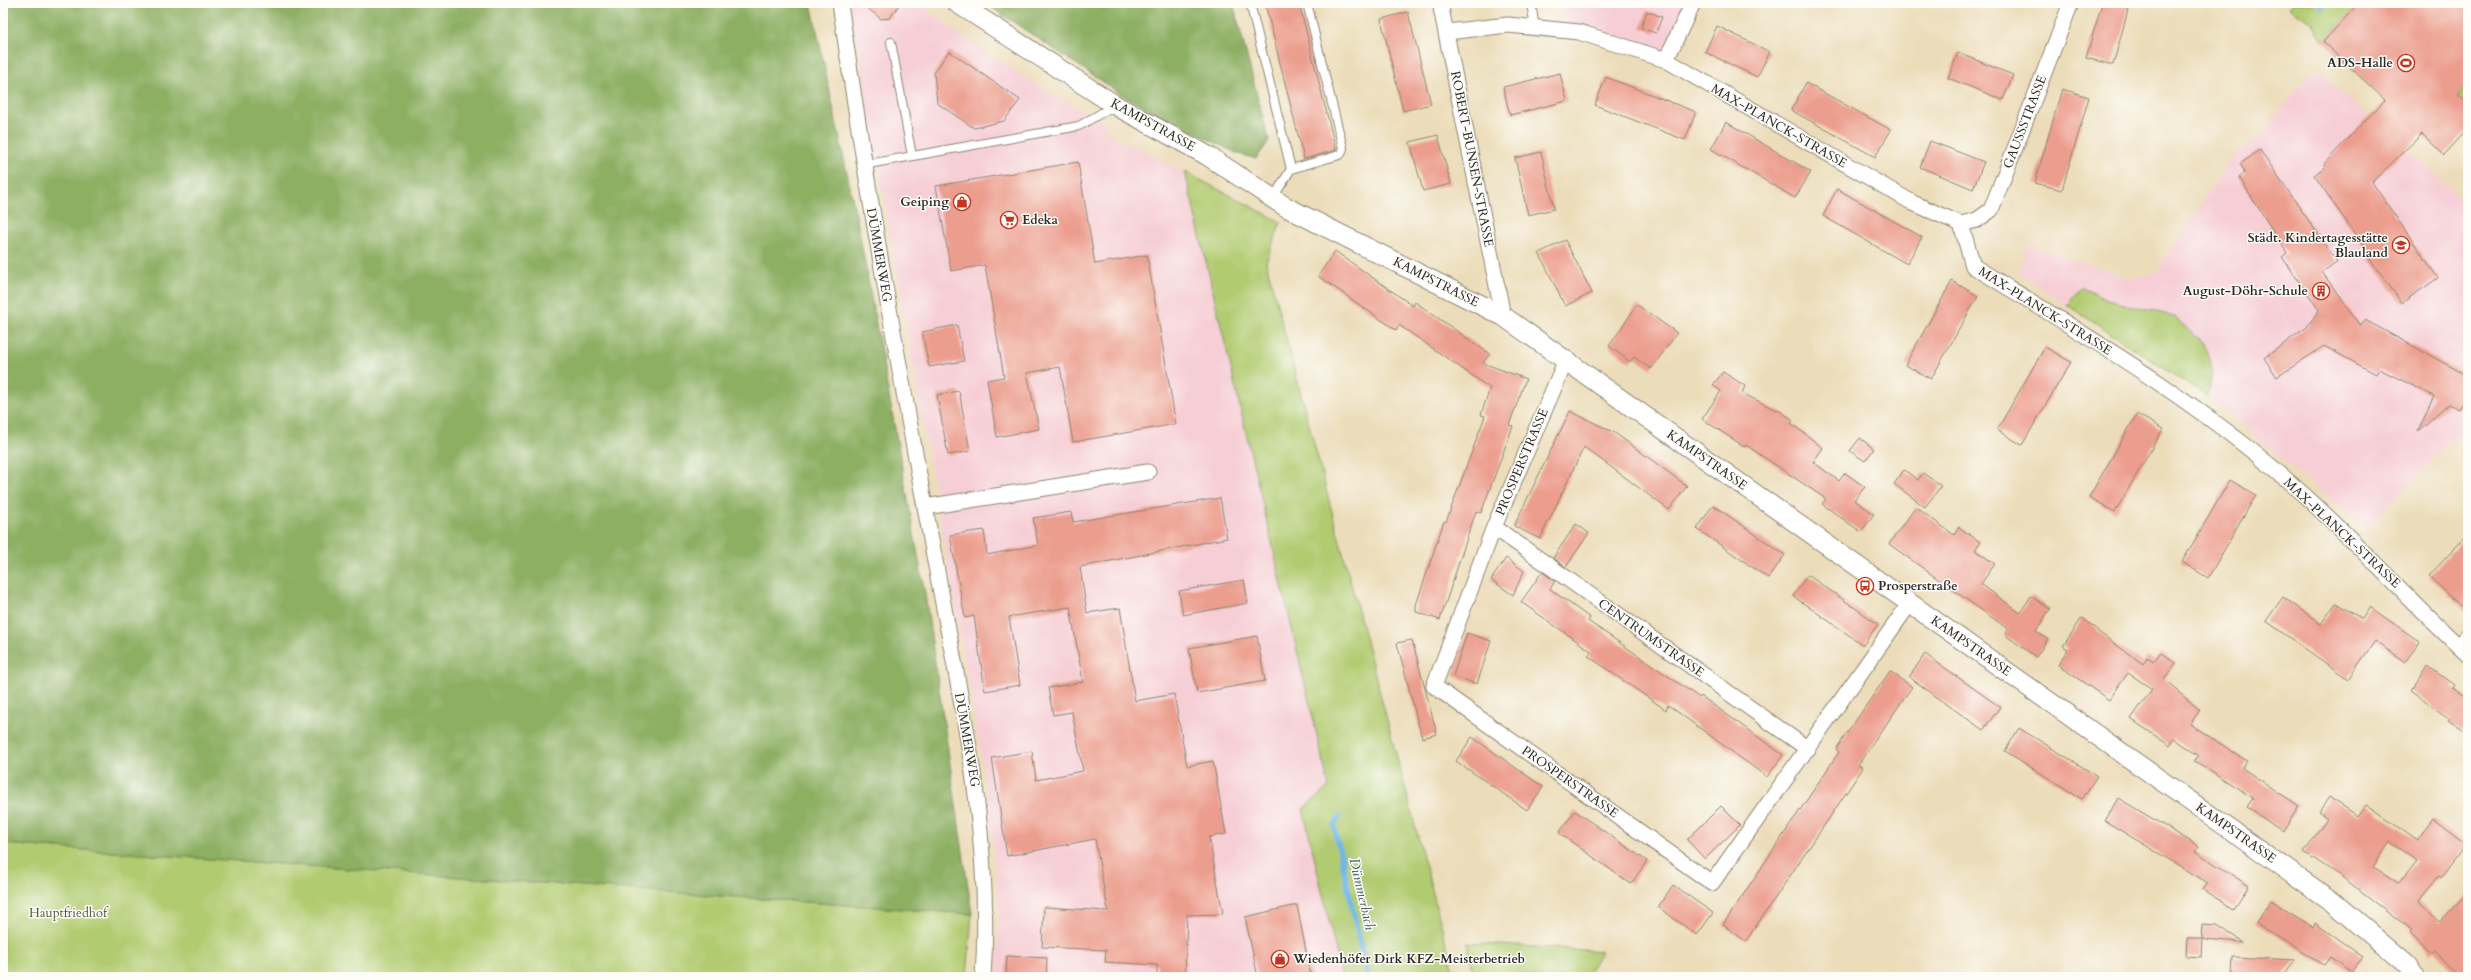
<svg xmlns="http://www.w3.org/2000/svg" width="2471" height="980" viewBox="0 0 2471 980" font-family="Cardo,serif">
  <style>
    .built { fill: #f6cfd6 }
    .green { fill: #b1cb70; stroke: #6e7b4e }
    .forest { fill: #8caf62; stroke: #5c6d46 }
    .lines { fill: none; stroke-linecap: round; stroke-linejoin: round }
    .stream { stroke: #70b6e7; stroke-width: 5.5 }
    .building { fill: #ec9e8e; fill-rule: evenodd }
    .service-casing { stroke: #8c8472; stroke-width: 10 }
    .minor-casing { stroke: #8c8472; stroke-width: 17 }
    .tertiary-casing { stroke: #8c8472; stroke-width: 21 }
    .service { stroke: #fff; stroke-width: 8 }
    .minor { stroke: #fff; stroke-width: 15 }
    .tertiary { stroke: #fff; stroke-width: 19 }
    .labels { text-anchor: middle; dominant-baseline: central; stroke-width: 3; stroke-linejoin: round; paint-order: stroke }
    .poi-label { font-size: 13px; font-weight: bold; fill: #2b2b2b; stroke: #fdfcf7; text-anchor: end }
    .street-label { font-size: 13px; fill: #2b2b2b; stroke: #fdfcf7 }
    .park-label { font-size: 13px; fill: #535b40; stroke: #fdfcf7 }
    .water-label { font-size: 14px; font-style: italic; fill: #435c6d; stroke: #fdfcf7 }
  </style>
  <rect width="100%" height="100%" fill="#fdfcf7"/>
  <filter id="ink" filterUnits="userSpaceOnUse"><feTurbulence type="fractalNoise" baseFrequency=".025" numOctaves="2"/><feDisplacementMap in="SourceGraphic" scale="8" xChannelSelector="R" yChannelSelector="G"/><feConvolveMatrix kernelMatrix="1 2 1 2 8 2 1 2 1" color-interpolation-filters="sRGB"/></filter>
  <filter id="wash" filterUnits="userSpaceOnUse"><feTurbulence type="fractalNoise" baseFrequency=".012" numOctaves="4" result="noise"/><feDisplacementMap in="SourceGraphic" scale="16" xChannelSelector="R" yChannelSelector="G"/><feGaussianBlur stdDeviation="0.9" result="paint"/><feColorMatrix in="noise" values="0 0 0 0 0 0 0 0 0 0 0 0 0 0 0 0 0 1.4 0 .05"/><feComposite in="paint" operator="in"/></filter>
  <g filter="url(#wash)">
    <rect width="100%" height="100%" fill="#ecddba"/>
    <path class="built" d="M850 3H918L969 41 1053 96 1107 123V133L1185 172 1329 788 1303 809 1342 977H996L999 914 992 833 977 732Z
      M1559 3H1693L1666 60 1579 32 1556 14Z
      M2314 68 2468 204V447L2455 436 2366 529 2206 396 2018 273 2027 244 2131 279 2157 272 2232 156 2259 137Z"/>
    <path class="green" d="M2293 3H2359L2323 42 2313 23 2290 9Z
      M2468 83V103L2458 94Z
      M1185 172 1281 222 1266 262 1455 977H1342L1303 809 1329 787Z
      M2080 287 2107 300 2173 316 2204 343 2213 375 2206 396 2067 305Z
      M3 844 972 914 967 977H3Z
      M1467 943 1602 951 1585 977H1474Z"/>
    <path class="forest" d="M3 3H811L858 225 925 594 972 914 3 844Z
      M985 3H1233L1269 141 1256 159 1236 153 1127 98Z"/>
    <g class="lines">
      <path class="stream" d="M2321 7 2324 3
        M1339 817 1334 826 1368 977"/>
    </g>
    <g id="blocks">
      <path class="building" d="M861 3H900L890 18 881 19Z
        M1265 3H1299L1336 150 1304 159Z
        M2102 3H2130L2113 65 2086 58Z
        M2359 3H2461L2468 9V83L2458 94 2468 103V129L2444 155 2422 134 2372 182 2438 278 2402 303 2368 257 2370 256 2314 175 2325 168 2324 164 2350 136 2385 100 2323 42Z
        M1647 11 1662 17 1656 33 1641 28Z
        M1408 12 1431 104 1403 111 1381 19Z
        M1717 26 1770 52 1757 77 1705 52Z
        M949 51 1020 100 1004 121 974 128 937 103 934 73Z
        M1958 53 2013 75 2003 100 1948 78Z
        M1560 73 1567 101 1510 115 1503 87Z
        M1606 77 1696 112 1685 140 1595 105Z
        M1806 83 1891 130 1875 157 1791 110Z
        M2062 89 2089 97 2062 190 2035 183Z
        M1726 122 1811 172 1795 198 1711 149Z
        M1438 135 1451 184 1423 191 1410 142Z
        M1930 141 1984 162 1973 189 1920 167Z
        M2260 150 2337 262 2322 272 2361 326 2365 320 2468 376V394L2458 409 2449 404 2418 431 2434 396 2379 369 2376 374 2324 346 2277 377 2264 358 2307 327 2319 310 2282 257 2287 253 2239 177 2245 172 2240 164Z
        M1541 152 1554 209 1528 215 1515 158Z
        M1078 162 1095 264 1147 255 1176 424 1073 442 1060 367 1027 373 1039 429 997 437 987 380 1004 377 985 265 951 271 936 186Z
        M1837 189 1922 237 1907 264 1823 216Z
        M1565 240 1592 293 1565 306 1539 253Z
        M1335 251 1413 306 1415 302 1490 354 1483 363 1526 379 1509 425 1513 426 1481 513 1476 511 1440 620 1416 612V605L1444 521 1446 522 1485 416 1481 415 1490 388 1399 325 1396 330 1318 276Z
        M1952 281 1978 296 1931 379 1905 365Z
        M1637 305 1677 333 1651 369 1634 357 1630 362 1609 346Z
        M957 325 964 361 929 367 922 332Z
        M2045 347 2071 362 2022 445 1997 430Z
        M1723 372 1745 386 1742 393 1776 410 1777 409 1793 420 1791 423 1823 448 1813 462 1839 481 1845 473 1865 487 1854 500 1874 514 1861 532 1822 504 1826 499 1746 445 1745 447 1702 419 1721 391 1713 385Z
        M959 391 970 451 948 455 937 395Z
        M1570 411 1615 433 1687 486 1669 510 1584 447 1540 539 1514 526Z
        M2137 414 2163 429 2115 512 2089 497Z
        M1860 438 1874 449 1865 461 1850 451Z
        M1904 470 1918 480 1923 473 1941 486 1925 507 1894 484Z
        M2230 480 2256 495 2208 578 2182 562Z
        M1220 498 1227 538 1080 567 1087 613 1120 608 1135 701 1174 694 1187 766 1213 761 1226 834 1209 837 1223 914 1187 915 1185 977H1157V965L1105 962 1106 950 1042 947 1044 907 1108 911 1095 839 1007 856 992 758 1032 751 1036 780 1083 771 1072 712 1053 715 1048 688 1083 682 1070 607 1009 617 1020 685 985 691 974 616 965 618 950 535 984 530 987 555 1038 545 1033 518 1071 512 1073 522Z
        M1713 505 1785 555 1768 578 1697 529Z
        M1916 507 1954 535 1959 527 1980 542 1975 550 1995 564 1981 584 2020 613 2031 596 2050 609 2036 631 2048 639 2036 657 2005 635 2008 629 1889 544Z
        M1576 524 1589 533 1566 567 1553 558Z
        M2468 534V613L2429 576Z
        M1506 558 1524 571 1513 595 1491 580Z
        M1542 572 1555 581 1550 589 1590 618 1588 621 1700 698 1701 696 1783 755 1767 777 1668 705 1666 710 1588 656 1591 651 1521 602Z
        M1808 575 1878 624 1863 645 1793 596Z
        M1244 580 1248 603 1183 615 1179 591Z
        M2283 597 2321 624 2336 603 2362 619 2370 607 2420 642 2405 662 2375 641 2348 679 2266 621Z
        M2082 618 2097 629V631L2143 664 2147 657 2154 661 2161 652 2176 663 2164 680 2200 710 2190 724 2247 761 2242 768 2299 806 2283 832 2247 807 2253 798 2195 761 2199 756 2174 739 2170 746 2131 719 2152 689 2128 673 2109 700 2058 665 2068 649 2063 646Z
        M1467 633 1491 641 1477 684 1453 676Z
        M1257 636 1265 681 1197 693 1189 648Z
        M1412 640 1437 734 1422 738 1397 643Z
        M1925 654 2000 707 1983 730 1909 677Z
        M2428 666 2454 685 2452 688 2468 698V734L2448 722 2450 719 2410 691Z
        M1890 671 1912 687 1858 765 1863 768 1746 941 1723 925 1839 752 1836 749Z
        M2019 728 2097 776 2082 799 2005 751Z
        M1472 737 1543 787 1527 810 1456 761Z
        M2329 797 2358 816 2366 805 2417 840 2433 819 2466 844 2441 878 2439 876 2419 901 2439 922 2468 894V977H2459L2435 951 2431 954 2410 932 2412 930 2346 880 2304 852 2327 818 2319 812ZM2390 842 2417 860 2398 884 2373 867Z
        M2118 798 2198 846 2195 851 2249 886 2234 909 2203 890 2208 883 2105 821Z
        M1721 806 1740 825 1705 859 1687 840Z
        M1575 811 1647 861 1631 884 1559 833Z
        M1673 885 1713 913 1697 935 1658 907Z
        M2271 901 2313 927 2315 923 2363 957 2351 972 2330 957 2324 965 2256 923Z
        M1297 905 1311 977H1258L1245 917Z
        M2203 924 2216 925 2243 942 2202 939Z
        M2187 939H2202L2201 957 2186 956Z
        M1007 956 1047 958 1046 977H1006Z
        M2233 957 2295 960 2282 977H2270L2232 975Z"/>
    </g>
  </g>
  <g filter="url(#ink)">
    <use href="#blocks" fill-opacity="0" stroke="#8c8472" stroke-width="1"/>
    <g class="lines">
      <defs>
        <path id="service" d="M1250 3 1291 169 1273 198
          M1531 3 1535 28
          M891 42 912 156
          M863 165 1079 126 1115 105
          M1291 169 1336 156 1341 154 1343 148 1307 3
          M2456 644 2468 631"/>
        <path id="minor" d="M840 3C866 186 899 368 933 550 959 692 993 832 983 977
          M1440 3 1503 316
          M1447 32 1508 25 1579 32 1666 60 1913 203 1961 224
          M1666 60 1693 3
          M1961 224 1973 266C2087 336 2205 405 2304 495 2361 546 2412 604 2468 655
          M1961 224 1977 220 1991 210 2071 3
          M1566 360 1494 527 1434 686 1712 883 1910 603
          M925 507 1148 472
          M1494 527 1808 749"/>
        <path id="tertiary" d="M957 3 1115 105 1208 156 1286 207 1503 316 2333 902 2407 965 2415 977"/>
      </defs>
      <use href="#service" class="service-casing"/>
      <use href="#minor" class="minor-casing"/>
      <use href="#tertiary" class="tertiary-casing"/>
      <use href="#service" class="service"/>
      <use href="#minor" class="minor"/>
      <use href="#tertiary" class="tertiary"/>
    </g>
  </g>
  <defs>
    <symbol id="stadium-ring" viewBox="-11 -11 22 22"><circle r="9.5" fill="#fdfcf7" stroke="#c8321e" stroke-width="1.5"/><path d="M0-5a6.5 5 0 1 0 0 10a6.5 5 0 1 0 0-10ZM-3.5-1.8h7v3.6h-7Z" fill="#c8321e"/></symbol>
    <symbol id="shop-ring" viewBox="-11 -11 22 22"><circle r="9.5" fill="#fdfcf7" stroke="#c8321e" stroke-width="1.5"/><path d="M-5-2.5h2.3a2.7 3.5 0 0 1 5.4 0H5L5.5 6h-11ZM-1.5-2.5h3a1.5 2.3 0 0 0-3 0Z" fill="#c8321e"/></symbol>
    <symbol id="supermarket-ring" viewBox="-11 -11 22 22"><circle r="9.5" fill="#fdfcf7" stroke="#c8321e" stroke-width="1.5"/><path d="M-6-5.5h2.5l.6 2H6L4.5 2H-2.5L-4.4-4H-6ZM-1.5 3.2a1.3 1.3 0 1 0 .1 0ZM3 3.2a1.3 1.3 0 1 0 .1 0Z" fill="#c8321e"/></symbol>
    <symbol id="school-ring" viewBox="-11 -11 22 22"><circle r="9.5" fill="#fdfcf7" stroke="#c8321e" stroke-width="1.5"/><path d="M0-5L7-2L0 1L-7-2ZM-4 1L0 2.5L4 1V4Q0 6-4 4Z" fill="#c8321e"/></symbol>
    <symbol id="building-ring" viewBox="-11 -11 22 22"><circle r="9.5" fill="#fdfcf7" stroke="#c8321e" stroke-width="1.5"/><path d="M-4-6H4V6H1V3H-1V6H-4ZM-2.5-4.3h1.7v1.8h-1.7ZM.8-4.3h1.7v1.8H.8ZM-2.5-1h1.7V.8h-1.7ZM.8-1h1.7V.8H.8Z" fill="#c8321e"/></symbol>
    <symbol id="bus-ring" viewBox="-11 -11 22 22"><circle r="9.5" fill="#fdfcf7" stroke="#c8321e" stroke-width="1.5"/><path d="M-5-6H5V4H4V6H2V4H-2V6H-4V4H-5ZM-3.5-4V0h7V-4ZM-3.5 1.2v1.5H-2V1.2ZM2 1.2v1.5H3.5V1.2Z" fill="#c8321e"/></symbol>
  </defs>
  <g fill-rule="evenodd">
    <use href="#stadium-ring" x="2396" y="53" width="20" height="20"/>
    <use href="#shop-ring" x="952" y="192" width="20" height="20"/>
    <use href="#supermarket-ring" x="999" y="210" width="20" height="20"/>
    <use href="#school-ring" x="2391" y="235" width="20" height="20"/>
    <use href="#building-ring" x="2311" y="281" width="20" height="20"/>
    <use href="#bus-ring" x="1855" y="576" width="20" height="20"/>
    <use href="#shop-ring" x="1270" y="949" width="20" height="20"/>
  </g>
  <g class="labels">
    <g class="poi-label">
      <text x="2393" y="63">ADS-Halle</text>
      <text x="949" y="202">Geiping</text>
      <text x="1022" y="220" text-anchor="start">Edeka</text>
      <text x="2388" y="238">Städt. Kindertagesstätte<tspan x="2388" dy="15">Blauland</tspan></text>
      <text x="2308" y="291">August-Döhr-Schule</text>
      <text x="1878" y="586" text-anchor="start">Prosperstraße</text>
      <text x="1293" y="959" text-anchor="start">Wiedenhöfer Dirk KFZ-Meisterbetrieb</text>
    </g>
    <g class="street-label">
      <text transform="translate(2025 122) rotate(-69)">GAUSSSTRASSE</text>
      <text transform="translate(1153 125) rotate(29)">KAMPSTRASSE</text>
      <text transform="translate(1779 126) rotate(30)">MAX-PLANCK-STRASSE</text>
      <text transform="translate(1472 159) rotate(79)">ROBERT-BUNSEN-STRASSE</text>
      <text transform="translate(879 255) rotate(80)">DÜMMERWEG</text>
      <text transform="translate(1436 282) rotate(27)">KAMPSTRASSE</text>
      <text transform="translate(2045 311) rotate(32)">MAX-PLANCK-STRASSE</text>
      <text transform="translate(1707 460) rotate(35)">KAMPSTRASSE</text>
      <text transform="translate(1522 462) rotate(-67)">PROSPERSTRASSE</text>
      <text transform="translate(2342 533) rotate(43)">MAX-PLANCK-STRASSE</text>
      <text transform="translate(1651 638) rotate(35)">CENTRUMSTRASSE</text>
      <text transform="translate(1971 646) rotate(35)">KAMPSTRASSE</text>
      <text transform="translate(967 740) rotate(80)">DÜMMERWEG</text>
      <text transform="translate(1570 782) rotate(35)">PROSPERSTRASSE</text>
      <text transform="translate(2236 833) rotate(35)">KAMPSTRASSE</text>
    </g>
    <g class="park-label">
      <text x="68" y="913">Hauptfriedhof</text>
    </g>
    <g class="water-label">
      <text transform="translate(1362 894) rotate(77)">Dümmerbach</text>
    </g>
  </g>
  <rect width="2471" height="980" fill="none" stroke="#fdfcf7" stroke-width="16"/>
</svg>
